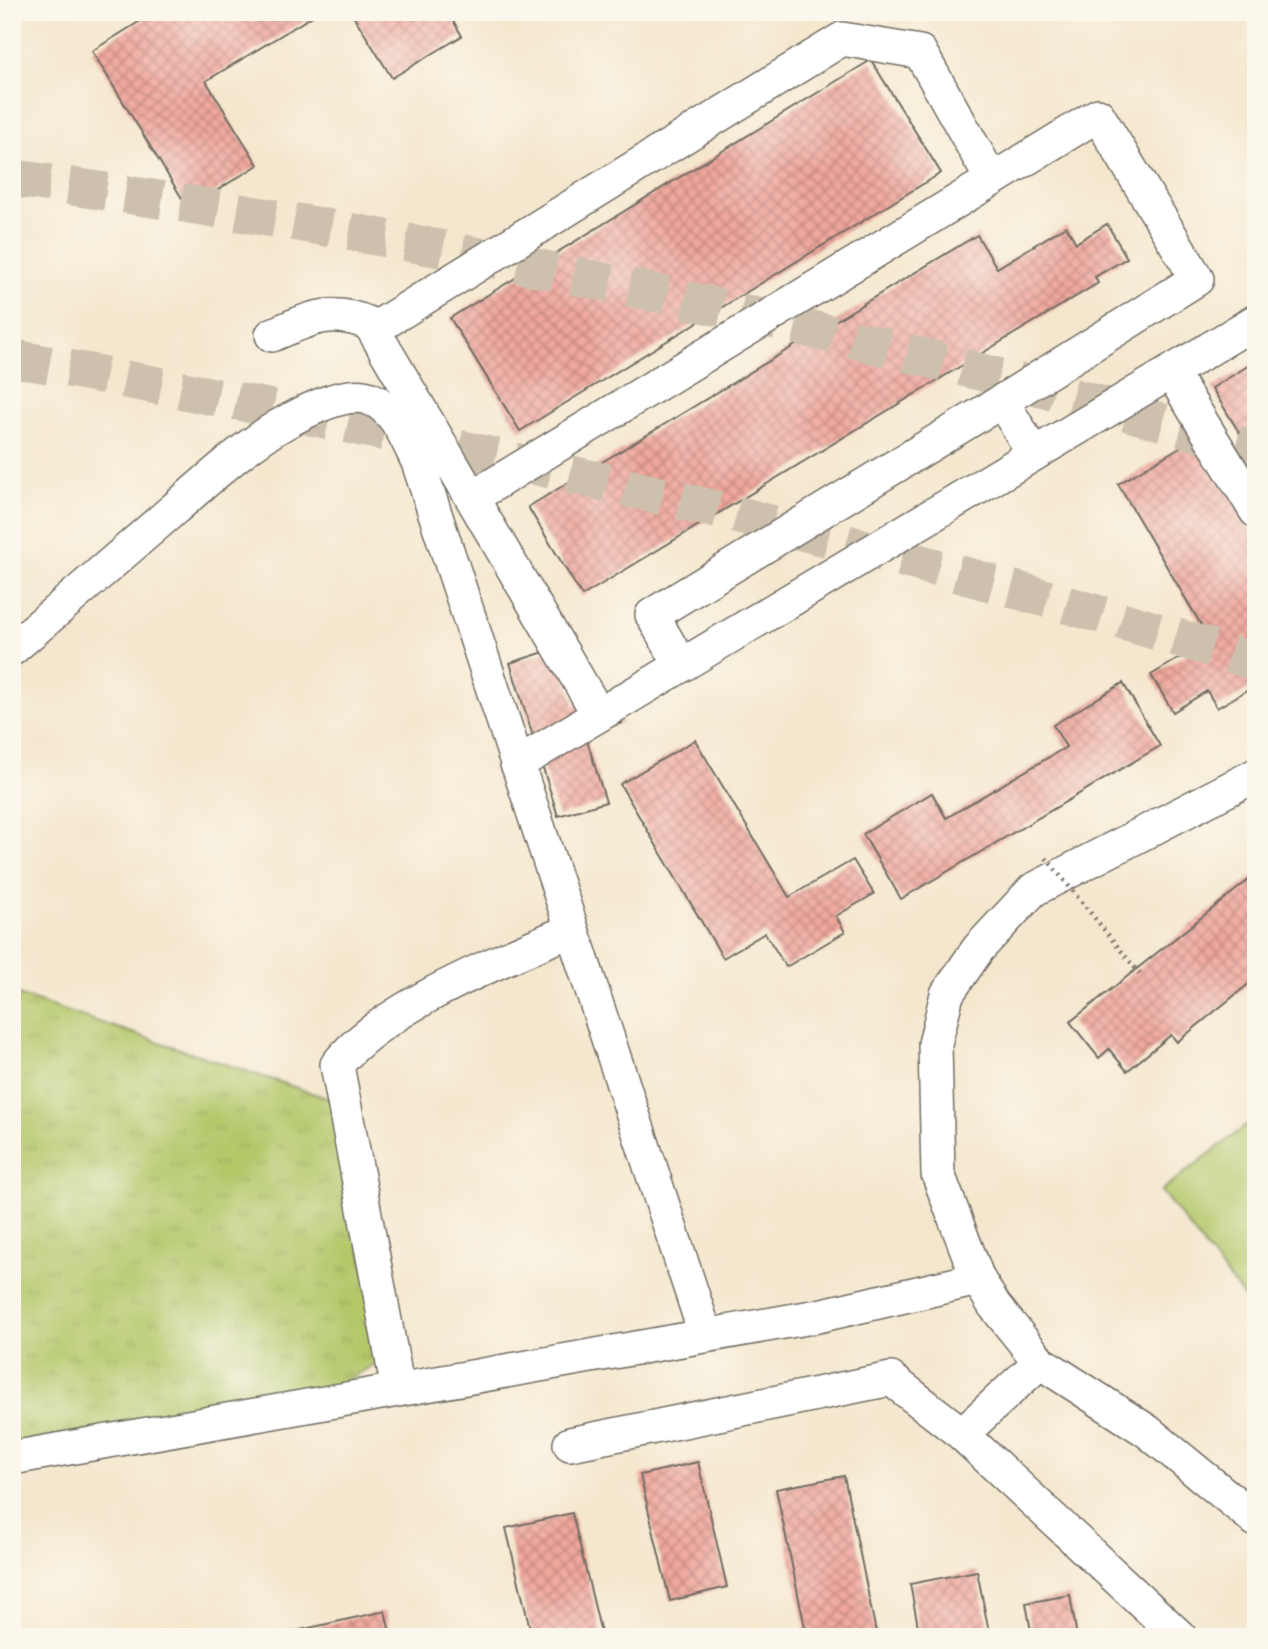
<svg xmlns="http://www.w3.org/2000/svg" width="1268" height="1649" viewBox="0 0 1268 1649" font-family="'EB Garamond',serif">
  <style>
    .grass { fill: url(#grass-tufts); stroke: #707a4b; stroke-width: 2 }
    .garden { fill: #b4c86b; stroke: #707a4b; stroke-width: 2 }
    .building { fill: url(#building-cross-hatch) }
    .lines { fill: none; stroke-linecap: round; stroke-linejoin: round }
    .major-tunnel { stroke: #cdc1ad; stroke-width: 38; stroke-dasharray: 38 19; stroke-linecap: butt }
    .minor-casing { stroke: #726d64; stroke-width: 36 }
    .minor { stroke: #fff; stroke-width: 33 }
    .path-bridge { stroke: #726d64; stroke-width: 4.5; stroke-dasharray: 2 5; stroke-linecap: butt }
  </style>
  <defs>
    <pattern id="grass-tufts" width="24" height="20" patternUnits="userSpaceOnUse" patternTransform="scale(1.75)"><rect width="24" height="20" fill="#b4c86b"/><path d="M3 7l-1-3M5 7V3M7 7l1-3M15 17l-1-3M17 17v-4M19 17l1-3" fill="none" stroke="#9bac5d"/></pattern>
    <pattern id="building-cross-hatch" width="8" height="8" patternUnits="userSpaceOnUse" patternTransform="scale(1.75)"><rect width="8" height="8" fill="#f0a79d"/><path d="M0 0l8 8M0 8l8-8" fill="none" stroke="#c38880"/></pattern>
  </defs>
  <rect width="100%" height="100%" fill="#fbf7ec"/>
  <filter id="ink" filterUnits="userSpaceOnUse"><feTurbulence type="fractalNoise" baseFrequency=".0143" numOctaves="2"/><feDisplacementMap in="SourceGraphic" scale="14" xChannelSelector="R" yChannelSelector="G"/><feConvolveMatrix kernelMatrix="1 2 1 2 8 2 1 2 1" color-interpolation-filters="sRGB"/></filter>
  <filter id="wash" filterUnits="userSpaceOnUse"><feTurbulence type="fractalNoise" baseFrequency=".00686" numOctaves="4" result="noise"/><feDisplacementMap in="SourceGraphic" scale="28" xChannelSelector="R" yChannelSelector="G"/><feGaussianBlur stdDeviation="1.57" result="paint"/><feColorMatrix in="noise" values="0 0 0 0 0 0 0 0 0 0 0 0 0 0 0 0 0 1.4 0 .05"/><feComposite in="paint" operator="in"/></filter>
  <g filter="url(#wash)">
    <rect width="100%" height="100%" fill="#f5e7ce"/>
    <path class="grass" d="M12 993 336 1101 380 1361 327 1392 12 1443Z"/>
    <path class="garden" d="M1256 1118V1313L1161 1191Z"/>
    <g id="blocks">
      <path class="building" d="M155 12H319L206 81 258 165 188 208 92 51Z
        M351 12H448L462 36 392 78Z
        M871 60 941 173 520 431 450 318Z
        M1107 224 1127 258 1095 277 1098 283 582 596 528 507 977 235 997 268 1066 226 1076 243Z
        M1256 361V460L1212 388Z
        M1197 437 1256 536V685L1217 708 1207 691 1173 712 1151 675 1210 640 1118 484Z
        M557 648 575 706 613 694 622 723 585 734 606 802 558 816 510 663Z
        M1123 683 1160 746 901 899 863 834 932 793 946 818 1066 747 1053 725Z
        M695 740 789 897 853 860 874 894 836 916 845 932 786 967 765 933 723 958 620 784Z
        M1256 874V978L1177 1042 1171 1035 1127 1071 1109 1049 1099 1058 1070 1022Z
        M698 1462 727 1587 670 1601 640 1475Z
        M844 1476 877 1637H807L776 1489Z
        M572 1513 602 1637H532L506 1528Z
        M977 1571 990 1637H920L910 1584Z
        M1070 1595 1077 1637H1032L1026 1603Z
        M385 1611 391 1637H273V1636Z"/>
    </g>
  </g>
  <g filter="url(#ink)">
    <use href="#blocks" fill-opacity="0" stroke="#726d64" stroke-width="2"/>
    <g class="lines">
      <path class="major-tunnel" d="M12 178C434 236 849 327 1256 450
        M12 358C433 435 847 533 1256 662"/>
      <defs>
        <path id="minor" d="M374 329 842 39 920 52 992 180
          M272 335C309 319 331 307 370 324L599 715
          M1171 372 1256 511
          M473 497 1098 115 1197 279 1002 401 1034 454
          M12 649C66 603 120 556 173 510 209 479 245 445 286 422 308 410 347 389 371 399 396 409 407 440 418 462L706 1336
          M681 665 652 615 1002 401
          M517 764 1256 321
          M1256 775 1033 890 978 949 947 994 935 1044 938 1174 978 1279 994 1305 1040 1362 1147 1431 1256 1520
          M398 1390 337 1065C380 1008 506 958 572 930
          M962 1434 1040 1362
          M570 1444 891 1379 962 1434 1180 1637
          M12 1458 818 1316 978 1279"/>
      </defs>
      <use href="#minor" class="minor-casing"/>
      <use href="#minor" class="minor"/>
      <path class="path-bridge" d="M1046 858 1140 974"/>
    </g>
  </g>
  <rect width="1268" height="1649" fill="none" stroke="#fbf7ec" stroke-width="42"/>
</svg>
